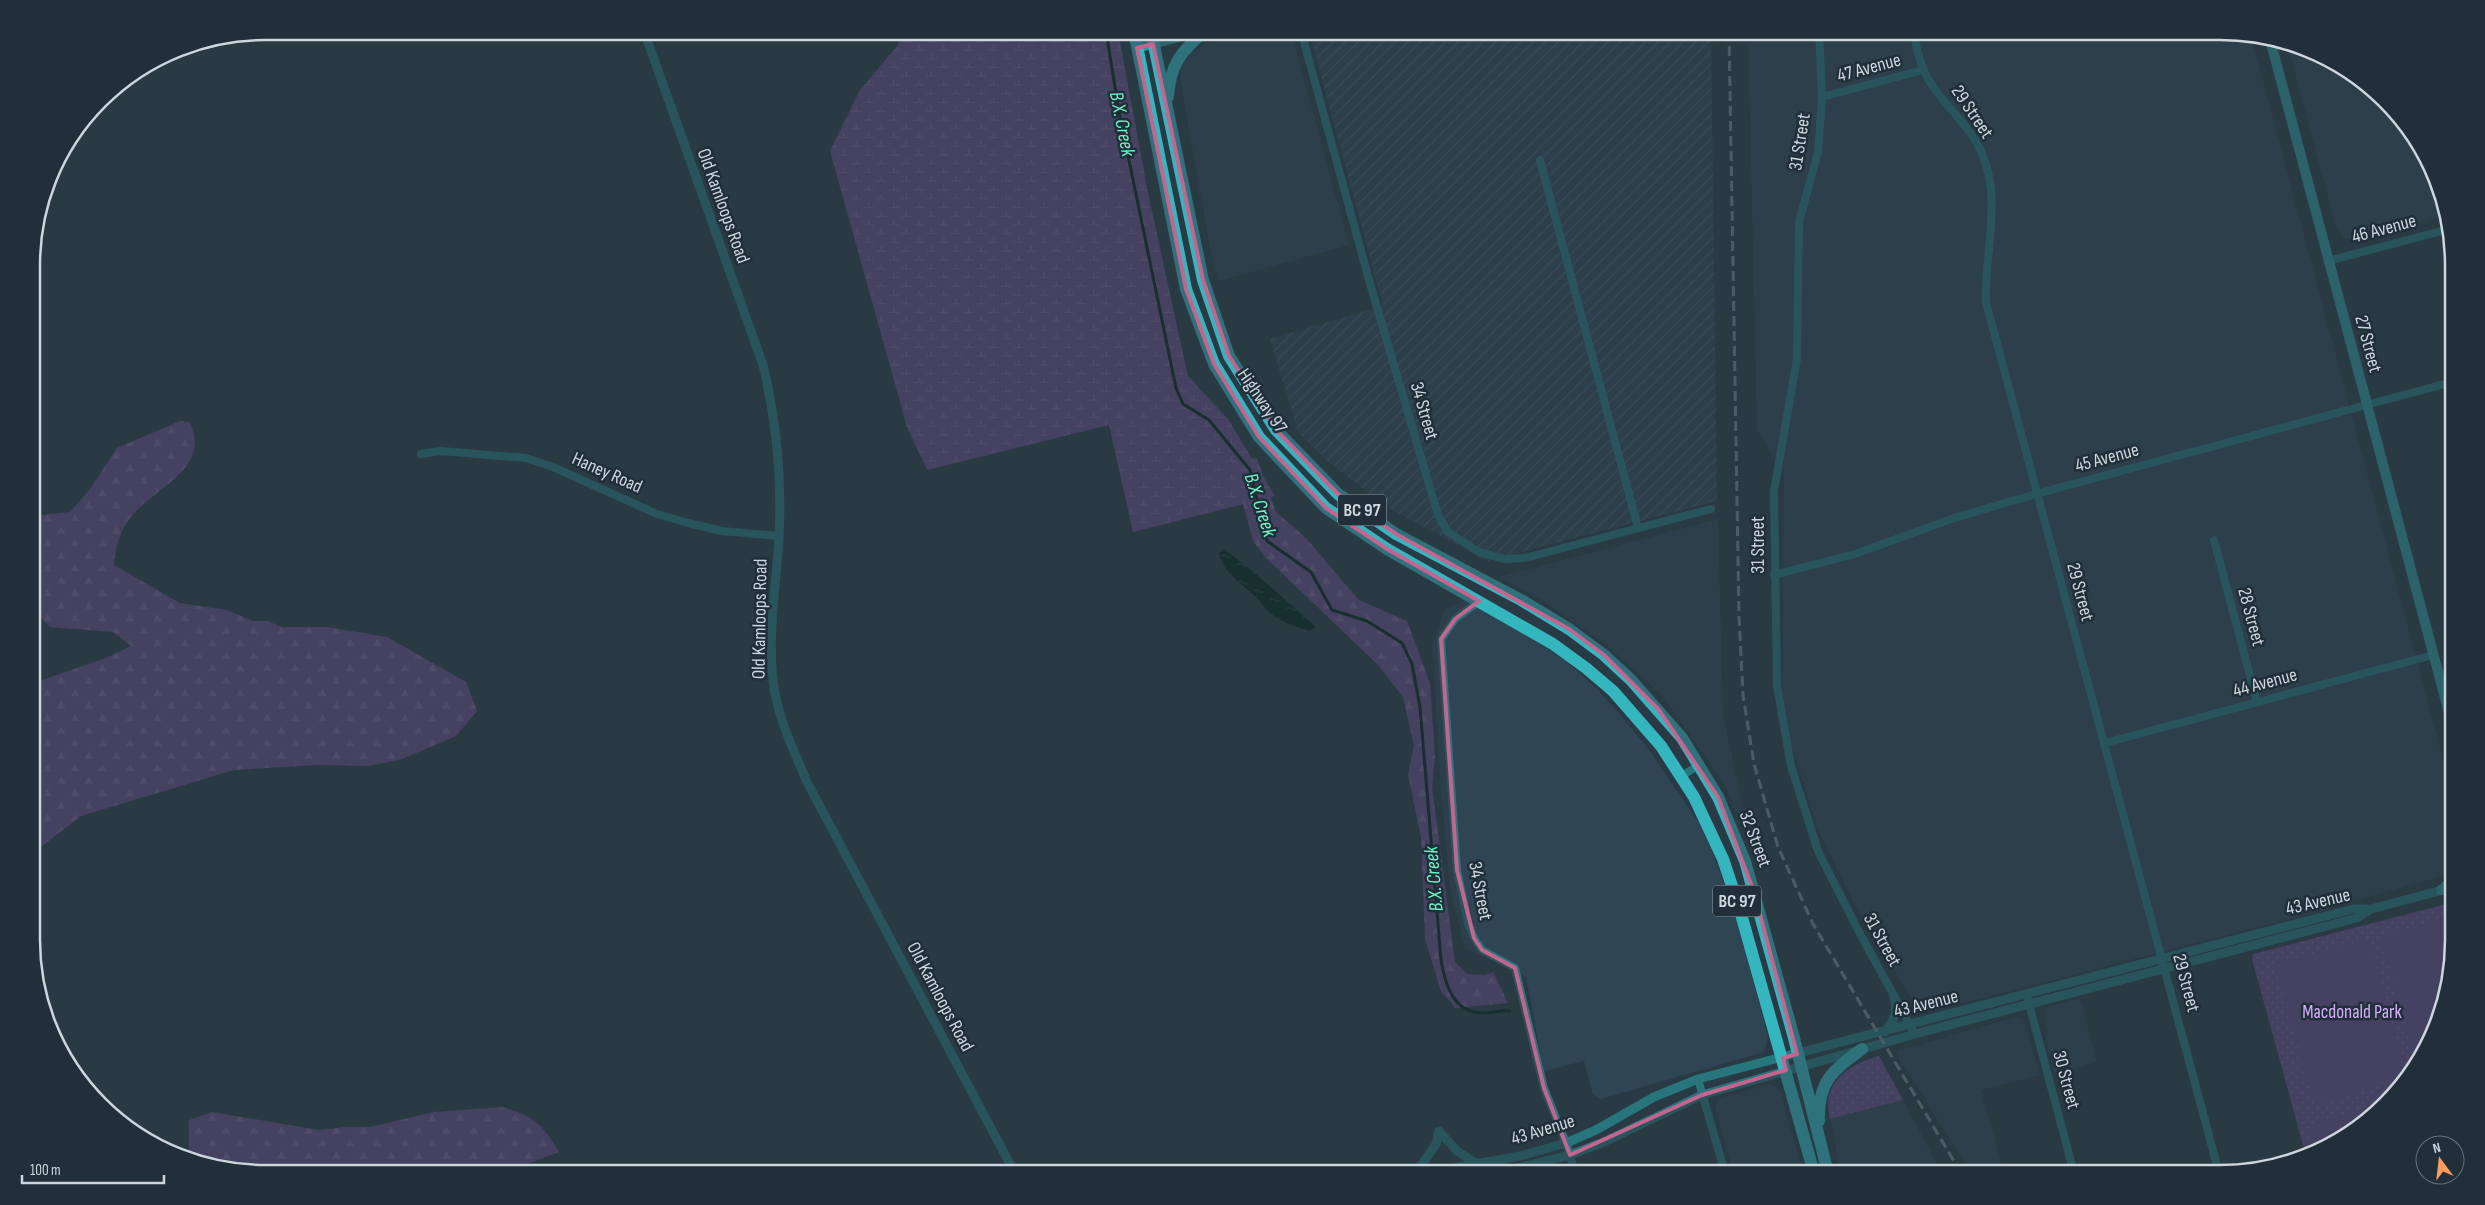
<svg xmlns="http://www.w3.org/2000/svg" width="2485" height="1205" viewBox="0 0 2485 1205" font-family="'Sofia Sans Condensed',sans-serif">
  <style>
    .built { fill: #2f4554 }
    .industrial { fill: url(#industrial-furrows) }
    .green { fill: url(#green-dots) }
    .forest { fill: url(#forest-firs) }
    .wetland { fill: url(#wetland-marsh) }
    .pitch { fill: #674983 }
    .water { fill: url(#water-ripples) }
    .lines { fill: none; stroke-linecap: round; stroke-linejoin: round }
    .stream { stroke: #032318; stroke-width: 3 }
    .minor { stroke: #27767b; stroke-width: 8 }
    .tertiary { stroke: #27767b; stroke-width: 9 }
    .secondary { stroke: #30949c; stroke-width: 10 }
    .trunk { stroke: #34b6bf; stroke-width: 12 }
    .rail { stroke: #77858d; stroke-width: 3; stroke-dasharray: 10 5; stroke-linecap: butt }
    .marked { fill: none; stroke: #c6648f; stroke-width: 4; stroke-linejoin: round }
    .labels { text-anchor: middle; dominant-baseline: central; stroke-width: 5; stroke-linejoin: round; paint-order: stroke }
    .shield { fill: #202f39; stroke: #98a4ab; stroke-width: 1 }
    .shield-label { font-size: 18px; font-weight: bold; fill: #ccd6dc }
    .street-label { font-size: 19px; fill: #ccd6dc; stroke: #202f39 }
    .park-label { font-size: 19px; fill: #d5b0fa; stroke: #202f39 }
    .water-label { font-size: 20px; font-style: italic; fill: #6ff4c5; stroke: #202f39 }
    .rim { fill: none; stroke: #ccd6dc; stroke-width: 2.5 }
  </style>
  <defs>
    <pattern id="industrial-furrows" width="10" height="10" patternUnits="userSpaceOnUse" patternTransform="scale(1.25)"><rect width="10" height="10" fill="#2f4554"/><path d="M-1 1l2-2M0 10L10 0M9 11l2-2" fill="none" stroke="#4c5f6c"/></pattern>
    <pattern id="green-dots" width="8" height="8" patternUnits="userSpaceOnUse" patternTransform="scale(1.25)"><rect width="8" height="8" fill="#674983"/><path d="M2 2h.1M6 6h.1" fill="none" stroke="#7c6294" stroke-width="1.8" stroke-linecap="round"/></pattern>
    <pattern id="forest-firs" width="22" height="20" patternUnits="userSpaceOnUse" patternTransform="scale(1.25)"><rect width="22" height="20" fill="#674983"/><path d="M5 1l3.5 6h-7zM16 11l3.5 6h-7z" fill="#7c6294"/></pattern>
    <pattern id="wetland-marsh" width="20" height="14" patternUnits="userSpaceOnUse" patternTransform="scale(1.25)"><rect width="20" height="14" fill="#674983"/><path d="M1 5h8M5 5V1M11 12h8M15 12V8" fill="none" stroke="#7c6294"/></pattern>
    <pattern id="water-ripples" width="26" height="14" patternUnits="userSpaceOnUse" patternTransform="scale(1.25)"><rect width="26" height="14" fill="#032318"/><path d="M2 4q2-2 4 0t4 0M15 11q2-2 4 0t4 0" fill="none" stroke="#274239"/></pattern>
  </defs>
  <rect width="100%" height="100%" fill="#2a3a44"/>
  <path class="built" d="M1254 31H1291L1349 245 1219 281 1209 244 1180 77 1183 64 1191 53 1206 44Z
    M1748 31H2220L2252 39 2453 797 2454 869 2443 876 2304 915 1933 1011 1924 1012 1916 1006 1853 902 1819 832 1782 715 1784 474 1757 430Z
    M2288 47 2323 55 2374 89 2414 135 2444 215 2358 239 2344 238 2336 227Z
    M1718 519 1723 714 1745 818 1743 828 1722 780 1661 694 1604 643 1541 600 1499 577Z
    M1465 601 1514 627 1564 659 1595 687 1625 720 1651 753 1699 823 1713 853 1739 928 1768 1037 1764 1052 1601 1099 1593 1094 1584 1061 1544 1071 1526 977 1465 948 1450 887 1441 791 1432 644 1445 609Z
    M2080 998 2097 1062 2055 1074 2045 1035 2048 1034 2044 1011 2049 1007Z
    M2016 1017 2022 1018 2025 1022 2040 1075 1981 1090 2004 1173H1971L1900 1060 1897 1051Z
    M1767 1085 1775 1086 1781 1093 1803 1173H1733L1715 1106 1719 1099Z
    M1903 1100 1942 1173H1841L1830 1119Z"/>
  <path class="industrial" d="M1309 31H1711L1717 501 1487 561 1385 506 1327 461 1298 432 1270 339 1383 306Z"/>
  <path class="green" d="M2454 902V940L2430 1043 2396 1094 2350 1135 2306 1156 2252 959 2253 954Z
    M1879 1056 1903 1100 1830 1119C1821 1082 1847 1065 1879 1056Z"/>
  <path class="forest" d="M180 421 190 422C212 472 151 487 128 521 119 534 115 549 114 565L180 603 227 610 253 621H268L281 627H327L387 637 466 682 477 711 456 736 400 760 368 766 317 765 234 770 81 816 33 853V683L106 658 131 646 113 632 50 627 33 611 32 516 70 512 90 489 117 448Z
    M1257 458 1276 512 1305 537 1359 600 1407 621 1430 683 1435 757 1432 787 1455 962 1467 974 1485 975 1493 972 1508 1003 1455 1008 1441 991 1425 939 1421 838 1408 774 1414 746 1403 697 1378 665 1265 557 1253 541 1231 459Z
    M503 1107C535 1117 542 1124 559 1152L508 1171 478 1174H265L191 1156 189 1153V1120L212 1112 319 1130 345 1127H370L434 1112Z"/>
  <path class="wetland" d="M899 31H1118L1148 193 1188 376 1228 419 1275 496 1133 532 1109 425 927 470 907 427 830 151 860 90 898 45Z"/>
  <path class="pitch" d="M2454 915V940L2430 1043 2415 1065 2380 936Z
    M2369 939 2407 1078 2314 1105 2275 964Z
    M2352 1113 2356 1129 2350 1135 2315 1151 2308 1125Z"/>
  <path class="water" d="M1224 549 1256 574 1316 627 1310 631C1297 627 1282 623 1271 614 1265 609 1261 602 1256 597 1242 584 1223 573 1219 553Z"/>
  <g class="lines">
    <path class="stream" d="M1106 31 1119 112 1176 388 1183 404 1209 420 1250 470 1267 541 1311 572 1332 610 1367 621 1402 643 1412 664 1420 707 1441 960C1445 984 1453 1013 1483 1013 1492 1013 1500 1010 1510 1011"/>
    <path class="minor" d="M1301 31 1369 280 1438 515 1448 532 1479 552 1504 559 1525 558 1711 509
      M1819 31 1822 97 1818 152 1799 222 1797 359 1774 491 1777 685 1791 766 1818 851 1858 930 1915 1034
      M1913 31C1916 43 1918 57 1923 68 1932 93 1961 117 1975 140 2006 190 1984 247 1986 302L2219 1173
      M1822 97 1923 70
      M1540 160 1638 528
      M2328 261 2449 229
      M421 454 441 451 526 458 553 467 657 514 688 523 722 531 779 536
      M2214 540 2257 702
      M1774 575 1855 554 1954 518 2036 494 2452 382
      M1479 601 1455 619 1441 639 1457 870 1468 924 1474 938 1482 950 1515 968 1544 1088 1566 1143 1575 1173
      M2105 743 2433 655
      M1682 776 1699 765
      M2028 1000 2074 1173
      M1698 1079 1725 1173"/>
    <path class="tertiary" d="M644 31 763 365C777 423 782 479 779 538 776 589 766 643 775 693 781 725 795 753 807 782L1010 1164 1012 1174
      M1885 1032C1895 1018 1898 1012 1894 996
      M1439 1131 1457 1151 1477 1164
      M1416 1173 1436 1144 1439 1131
      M1425 1173 1520 1156 1566 1143 1596 1130 1654 1097 1698 1079 2353 909H2371
      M1497 1173 1570 1155 1604 1142 1702 1095 1915 1034 2357 918 2371 909 2454 887"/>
    <path class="secondary" d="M2271 43 2453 728
      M1137 48 1202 31
      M2441 890 2454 879"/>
    <path class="trunk" d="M1134 31 1186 289 1214 364 1259 437 1326 508 1387 549 1553 644 1586 668 1613 691 1661 746 1694 797 1723 859 1739 907 1814 1173
      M1151 31 1203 280 1229 356 1276 430 1338 494 1396 534 1521 600 1569 629 1604 655 1631 680 1682 738 1718 797 1745 861 1794 1038 1828 1173
      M1168 97C1170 65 1181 51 1205 31
      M1819 1121C1818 1081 1832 1071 1862 1049"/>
    <path class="rail" d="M1729 31 1739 617 1743 695 1754 764 1778 847 1813 924 1961 1173"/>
  </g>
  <path d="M0 0H2485V1205H0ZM1153 44 1203 280 1229 356 1276 430 1338 494 1396 534 1569 629 1604 655 1659 710 1718 797 1754 892 1797 1054 1783 1058 1786 1070 1702 1095 1570 1155 1544 1088 1515 968 1482 950 1474 938 1457 870 1441 639 1455 619 1479 601 1387 549 1326 508 1259 437 1214 364 1186 289 1137 48Z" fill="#2a3a44" fill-opacity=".55" fill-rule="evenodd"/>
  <path class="marked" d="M1153 44 1203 280 1229 356 1276 430 1338 494 1396 534 1569 629 1604 655 1659 710 1718 797 1754 892 1797 1054 1783 1058 1786 1070 1702 1095 1570 1155 1544 1088 1515 968 1482 950 1474 938 1457 870 1441 639 1455 619 1479 601 1387 549 1326 508 1259 437 1214 364 1186 289 1137 48Z"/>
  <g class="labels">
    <g class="shield">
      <rect x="1338" y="494.5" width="48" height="31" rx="4"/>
      <rect x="1713" y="885.5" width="48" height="31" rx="4"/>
    </g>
    <g class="shield-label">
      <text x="1362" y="510">BC 97</text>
      <text x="1737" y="901">BC 97</text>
    </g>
    <g class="street-label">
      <text transform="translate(1869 68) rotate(-15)">47 Avenue</text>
      <text transform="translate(1972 112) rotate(56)">29 Street</text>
      <text transform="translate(1800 142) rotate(-81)">31 Street</text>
      <text transform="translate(723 206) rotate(70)">Old Kamloops Road</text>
      <text transform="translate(2384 229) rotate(-15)">46 Avenue</text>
      <text transform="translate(2368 344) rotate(75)">27 Street</text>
      <text transform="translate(1262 401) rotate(56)">Highway 97</text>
      <text transform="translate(1424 411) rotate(74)">34 Street</text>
      <text transform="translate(2107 458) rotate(-15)">45 Avenue</text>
      <text transform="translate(607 473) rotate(24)">Haney Road</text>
      <text transform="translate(1758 545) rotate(-90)">31 Street</text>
      <text transform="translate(2080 592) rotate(75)">29 Street</text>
      <text transform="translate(2251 617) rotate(75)">28 Street</text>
      <text transform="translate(760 619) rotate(-89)">Old Kamloops Road</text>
      <text transform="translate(2265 683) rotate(-15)">44 Avenue</text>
      <text transform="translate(1755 839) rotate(69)">32 Street</text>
      <text transform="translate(1480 891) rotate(79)">34 Street</text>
      <text transform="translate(2318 902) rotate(-13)">43 Avenue</text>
      <text transform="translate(1882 940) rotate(61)">31 Street</text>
      <text transform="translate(2186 983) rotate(75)">29 Street</text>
      <text transform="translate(940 997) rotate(62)">Old Kamloops Road</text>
      <text transform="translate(1926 1004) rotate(-14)">43 Avenue</text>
      <text transform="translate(2066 1080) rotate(75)">30 Street</text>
      <text transform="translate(1543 1130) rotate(-17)">43 Avenue</text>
    </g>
    <g class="park-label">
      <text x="2352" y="1012">Macdonald Park</text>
    </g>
    <g class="water-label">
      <text transform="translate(1122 124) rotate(79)">B.X. Creek</text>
      <text transform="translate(1260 505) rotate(72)">B.X. Creek</text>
      <text transform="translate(1434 879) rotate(-95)">B.X. Creek</text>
    </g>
  </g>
  <path d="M0 0H2485V1205H0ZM265 40H2220A225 225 0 0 1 2445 265V940A225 225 0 0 1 2220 1165H265A225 225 0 0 1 40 940V265A225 225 0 0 1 265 40Z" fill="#202f39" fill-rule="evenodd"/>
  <path class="rim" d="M265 40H2220A225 225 0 0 1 2445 265V940A225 225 0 0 1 2220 1165H265A225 225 0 0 1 40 940V265A225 225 0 0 1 265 40Z"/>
  <g transform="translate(2440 1160) rotate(345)"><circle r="24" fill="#202f39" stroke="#65727a"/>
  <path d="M0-4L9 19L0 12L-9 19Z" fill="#ff9b5b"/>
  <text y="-8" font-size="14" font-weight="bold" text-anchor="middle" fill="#ccd6dc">N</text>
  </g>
  <path d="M22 1175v8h142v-8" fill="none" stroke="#ccd6dc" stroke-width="2.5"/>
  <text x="30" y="1175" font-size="15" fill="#ccd6dc" stroke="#202f39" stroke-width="4" paint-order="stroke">100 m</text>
</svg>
